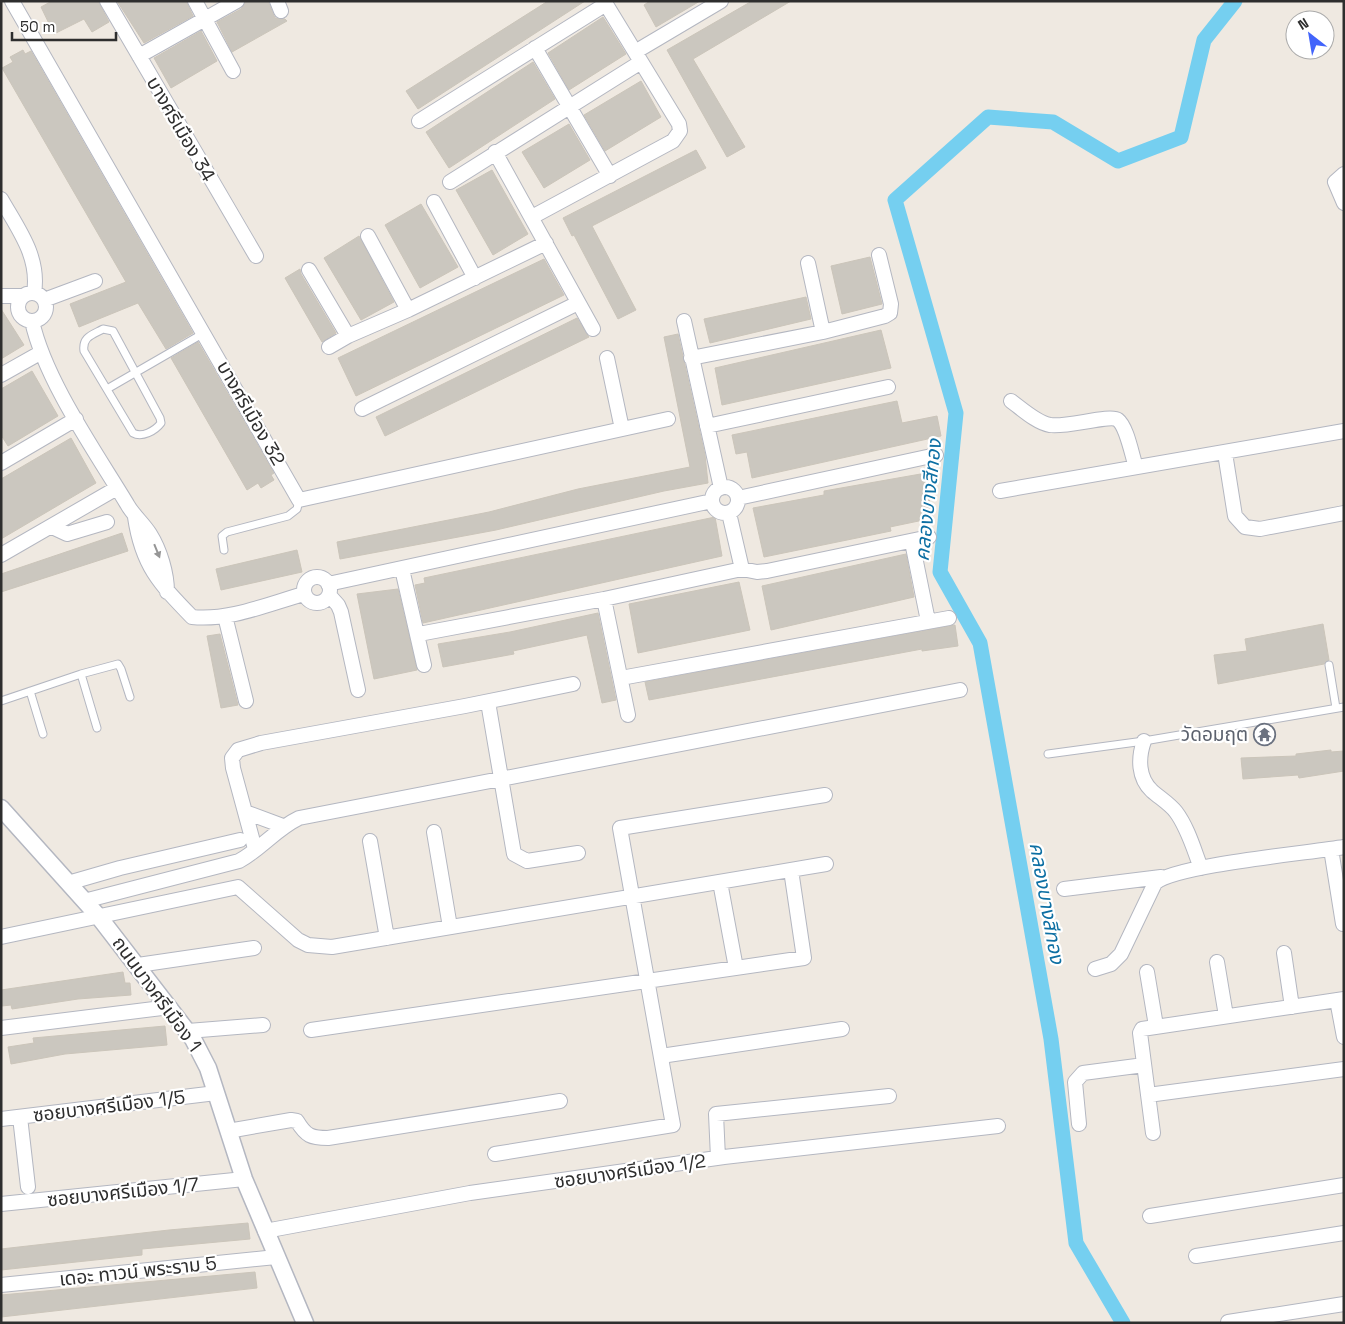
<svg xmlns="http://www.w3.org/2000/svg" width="1345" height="1324" viewBox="0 0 1345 1324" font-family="'Space Grotesk','Noto Sans Thai',sans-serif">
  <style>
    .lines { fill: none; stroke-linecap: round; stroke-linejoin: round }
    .canal { stroke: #75cff0; stroke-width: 15 }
    .building { fill: #cbc7bf; stroke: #cbc5ba }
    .service-casing { stroke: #b4b7c1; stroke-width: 9 }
    .minor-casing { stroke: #b4b7c1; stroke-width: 16 }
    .tertiary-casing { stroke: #b4b7c1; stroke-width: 19 }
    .service { stroke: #fff; stroke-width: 7 }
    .minor { stroke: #fff; stroke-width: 14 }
    .tertiary { stroke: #fff; stroke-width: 16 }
    .oneway { fill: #969696 }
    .labels { text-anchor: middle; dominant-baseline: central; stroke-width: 4.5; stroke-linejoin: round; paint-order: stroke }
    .street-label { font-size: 19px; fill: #2e2e2e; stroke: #fff }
    .worship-label { font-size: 19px; fill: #5b616d; stroke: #fff; text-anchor: end }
    .water-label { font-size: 20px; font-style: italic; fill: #0d6fa3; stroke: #fff }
  </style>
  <rect width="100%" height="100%" fill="#efe9e1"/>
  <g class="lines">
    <path class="canal" d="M1123 1323 1076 1243 1051 1039 980 643 940 572 956 413 895 200 988 117 1053 122 1118 161 1181 137 1204 40 1235 1"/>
  </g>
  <path class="building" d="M52 1H98L109 22 92 32 84 19 54 34 41 7Z
    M117 1H186L193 16 144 43Z
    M246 1H268L275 18 285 19 287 21 232 52 217 22 241 9Z
    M548 1H585L418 109 406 91Z
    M650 1H700L656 27 644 5Z
    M752 1H791L693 59 745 147 727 157 667 50Z
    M603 17 626 54 569 90 548 53Z
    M201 31 217 61 171 88 154 58Z
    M23 50 25 54 31 51 193 333 166 349 138 303 79 327 70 304 126 282 2 68 13 62 10 57Z
    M533 62 555 99 449 168 426 132Z
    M641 81 661 117 605 151 584 115Z
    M569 124 590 160 544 188 522 152Z
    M696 150 706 168 592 226 636 310 618 319 574 235 572 236 563 218Z
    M492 170 528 234 493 255 456 190Z
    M421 204 458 267 420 288 385 225Z
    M359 236 394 302 361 320 324 258Z
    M870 257 882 304 842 314 831 266Z
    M544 259 564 295 356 396 338 358Z
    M300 269 301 274 336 333 322 342 285 278Z
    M806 297 811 319 710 343 704 319Z
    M1 309 24 345 1 359Z
    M577 318 589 337 385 436 376 417Z
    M881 330 891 368 722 405 715 368Z
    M678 334 705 455 708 483 664 491 496 530 340 559 337 542 489 512 578 489 690 467 664 337Z
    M198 342 274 473 271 475 274 480 261 488 258 483 247 490 171 358Z
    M32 371 58 416 8 446 1 435V389Z
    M897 401 902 423 937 416 941 436 752 478 747 452 736 454 732 435Z
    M71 438 96 483 1 539V479Z
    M932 472 936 491 928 493 933 518 890 527 891 531 764 557 753 508 824 495V491Z
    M715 517 722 556 423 623 415 585 425 583 424 578Z
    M122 533 128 551 1 592V574Z
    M297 550 302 572 221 590 216 569Z
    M906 554 914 597 771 630 762 586Z
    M739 582 750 630 638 653 629 604Z
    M398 589 417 670 374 679 357 594Z
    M598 613 616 700 602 703 587 635 513 651 514 654 443 667 438 644 510 632Z
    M1323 624 1329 660 1324 664 1218 684 1214 655 1247 651 1245 639Z
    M955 625 958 646 922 651V649L649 700 645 682Z
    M220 634 238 705 221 708 207 636Z
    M1331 750V752L1344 751V771L1299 778 1298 775 1243 779 1241 758 1296 756V754Z
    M123 972 125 983H130L131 995 78 999 12 1009 11 1005 2 1006 1 990Z
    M165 1026 167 1045 65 1054 11 1064 8 1047 34 1043 33 1038Z
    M248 1223 250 1239 142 1249V1255L1 1270V1249L169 1230Z
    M255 1272 257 1288 1 1317V1295Z"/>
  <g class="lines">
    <defs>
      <path id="service" d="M103 329 113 331 160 418 161 423C155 431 142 438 133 433L84 351C82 337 92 335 103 329Z
        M107 389 204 333
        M224 550 222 536 227 532 288 516 297 509 299 500
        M1329 665 1336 708
        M81 674 118 664 121 669 130 697
        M30 691 43 734
        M1 701 81 674 97 728
        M1048 754 1144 741 1344 707"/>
      <path id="minor" d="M12 1 299 500 668 419
        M107 1 256 256
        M195 1 233 71
        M277 1 281 11
        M535 48 610 176
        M635 52 721 1
        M139 56 237 1
        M419 121 606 4
        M495 152 593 329
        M1344 174 1335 182 1344 203
        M450 182 641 62
        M1 199C18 229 40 257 34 293
        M434 202 475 278
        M532 217 673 141 680 131 679 124 604 1
        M368 236 408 310
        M808 263 823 332
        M309 270 348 336
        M18 307a14 14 0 1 1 28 0a14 14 0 1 1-28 0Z
        M1 296H21
        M44 300 95 281
        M32 321C45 380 95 451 127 504 133 515 143 523 150 534 160 550 167 573 167 592
        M684 321 721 488
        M329 347 348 336 408 310 546 243
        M607 358 622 429
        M691 358 823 332 885 316 890 313 891 304 879 255
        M1 375 40 353
        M1011 401C1022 409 1037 423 1050 425 1066 428 1110 414 1118 420 1127 427 1132 456 1136 467
        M362 409 578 303
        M707 426 888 387
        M1225 453 1235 516 1245 527 1260 529 1344 513
        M1 463 76 419
        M712 500a13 13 0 1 1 26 0a13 13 0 1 1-26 0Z
        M1000 491 1344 431
        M738 498 936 455
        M729 513 742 569
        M135 517C142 565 159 583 192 617 229 621 268 604 304 594
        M52 527 67 534 107 522
        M912 542 928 621
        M1 555 117 488
        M402 569 424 665
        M304 590a13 13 0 1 1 26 0a13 13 0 1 1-26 0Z
        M328 584 712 501
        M329 595 338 605 341 612 358 690
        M604 599 628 715
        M225 616 246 701
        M419 634 604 599 742 569 757 572 767 571 929 537
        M621 678 949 618
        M488 702 514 854 527 861 578 853
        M1144 741C1138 758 1138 778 1152 791 1160 798 1170 804 1176 812 1188 828 1194 850 1201 868
        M245 812 283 826
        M434 832 450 927
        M370 841 387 938
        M255 849 233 768 232 758 238 750 261 743 465 706 573 684
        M1331 849 1343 924
        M720 882 736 968
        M68 883 120 868 240 840
        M1064 889 1161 877
        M84 901 239 861C261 849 276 829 299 818L960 690
        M1 937 238 887 298 940 308 945 332 947 826 864
        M1284 953 1292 1007
        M1217 962 1226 1016
        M138 965 254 948
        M1095 969 1111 964 1121 954 1155 883C1175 865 1309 853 1344 847
        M1147 972 1156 1026
        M1337 1000 1344 1037
        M1 1028 170 1007
        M311 1030 804 958 791 870
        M188 1031 263 1025
        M661 1056 842 1029
        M1148 1095 1344 1069
        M20 1117 28 1187
        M1 1119 216 1093
        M1079 1124 1075 1082 1083 1073 1144 1065
        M228 1131 291 1120 297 1121C306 1136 311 1138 328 1138L560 1101
        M1153 1133 1140 1033 1142 1029 1344 999
        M495 1154 673 1125 620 828 825 795
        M718 1158 716 1114 889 1096
        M1 1204 244 1179
        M1150 1216 1344 1185
        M265 1231 470 1193 724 1157 998 1126
        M1196 1256 1344 1233
        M1 1285 276 1257
        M1228 1322 1344 1304"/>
      <path id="tertiary" d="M1 808 99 917 193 1039 208 1068 244 1179 305 1323"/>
    </defs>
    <use href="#service" class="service-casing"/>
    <use href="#minor" class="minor-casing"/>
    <use href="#tertiary" class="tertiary-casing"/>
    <use href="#service" class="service"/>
    <use href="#minor" class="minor"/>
    <use href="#tertiary" class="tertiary"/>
  </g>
  <defs><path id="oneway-solid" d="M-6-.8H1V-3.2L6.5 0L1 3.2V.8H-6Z" transform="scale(1.25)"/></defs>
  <use class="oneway" href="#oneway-solid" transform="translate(157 551) rotate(68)"/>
  <defs>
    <symbol id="temple-ring" viewBox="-11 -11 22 22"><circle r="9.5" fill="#fff" stroke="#6b7280" stroke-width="1.5"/><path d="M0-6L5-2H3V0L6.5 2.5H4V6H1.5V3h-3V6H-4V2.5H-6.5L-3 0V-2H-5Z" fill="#6b7280"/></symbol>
  </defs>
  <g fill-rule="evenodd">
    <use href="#temple-ring" x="1252" y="722" width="25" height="25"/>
  </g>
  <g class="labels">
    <g class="street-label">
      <text transform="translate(181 129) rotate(60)">บางศรีเมือง 34</text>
      <text transform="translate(251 413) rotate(60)">บางศรีเมือง 32</text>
      <text transform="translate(157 994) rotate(54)">ถนนบางศรีเมือง 1</text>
      <text transform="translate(109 1106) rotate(-7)">ซอยบางศรีเมือง 1/5</text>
      <text transform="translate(630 1171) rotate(-8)">ซอยบางศรีเมือง 1/2</text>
      <text transform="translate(123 1192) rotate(-6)">ซอยบางศรีเมือง 1/7</text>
      <text transform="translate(138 1271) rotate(-6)">เดอะ ทาวน์ พระราม 5</text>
    </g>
    <g class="worship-label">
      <text x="1248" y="734">วัดอมฤต</text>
    </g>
    <g class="water-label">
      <text transform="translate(928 500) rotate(-84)">คลองบางสีทอง</text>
      <text transform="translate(1047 903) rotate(80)">คลองบางสีทอง</text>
    </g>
  </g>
  <rect width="1345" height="1324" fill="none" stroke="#2e2e2e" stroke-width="5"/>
  <g transform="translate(1310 35) rotate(329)"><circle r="24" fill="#ffffff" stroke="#ababab"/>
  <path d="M0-4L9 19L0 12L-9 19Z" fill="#4264fb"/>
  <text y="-8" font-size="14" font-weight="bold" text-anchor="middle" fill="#2e2e2e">N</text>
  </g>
  <path d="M12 32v8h104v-8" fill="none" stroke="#2e2e2e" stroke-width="2.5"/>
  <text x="20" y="32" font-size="15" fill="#2e2e2e" stroke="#ffffff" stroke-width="4" paint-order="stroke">50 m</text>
</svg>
